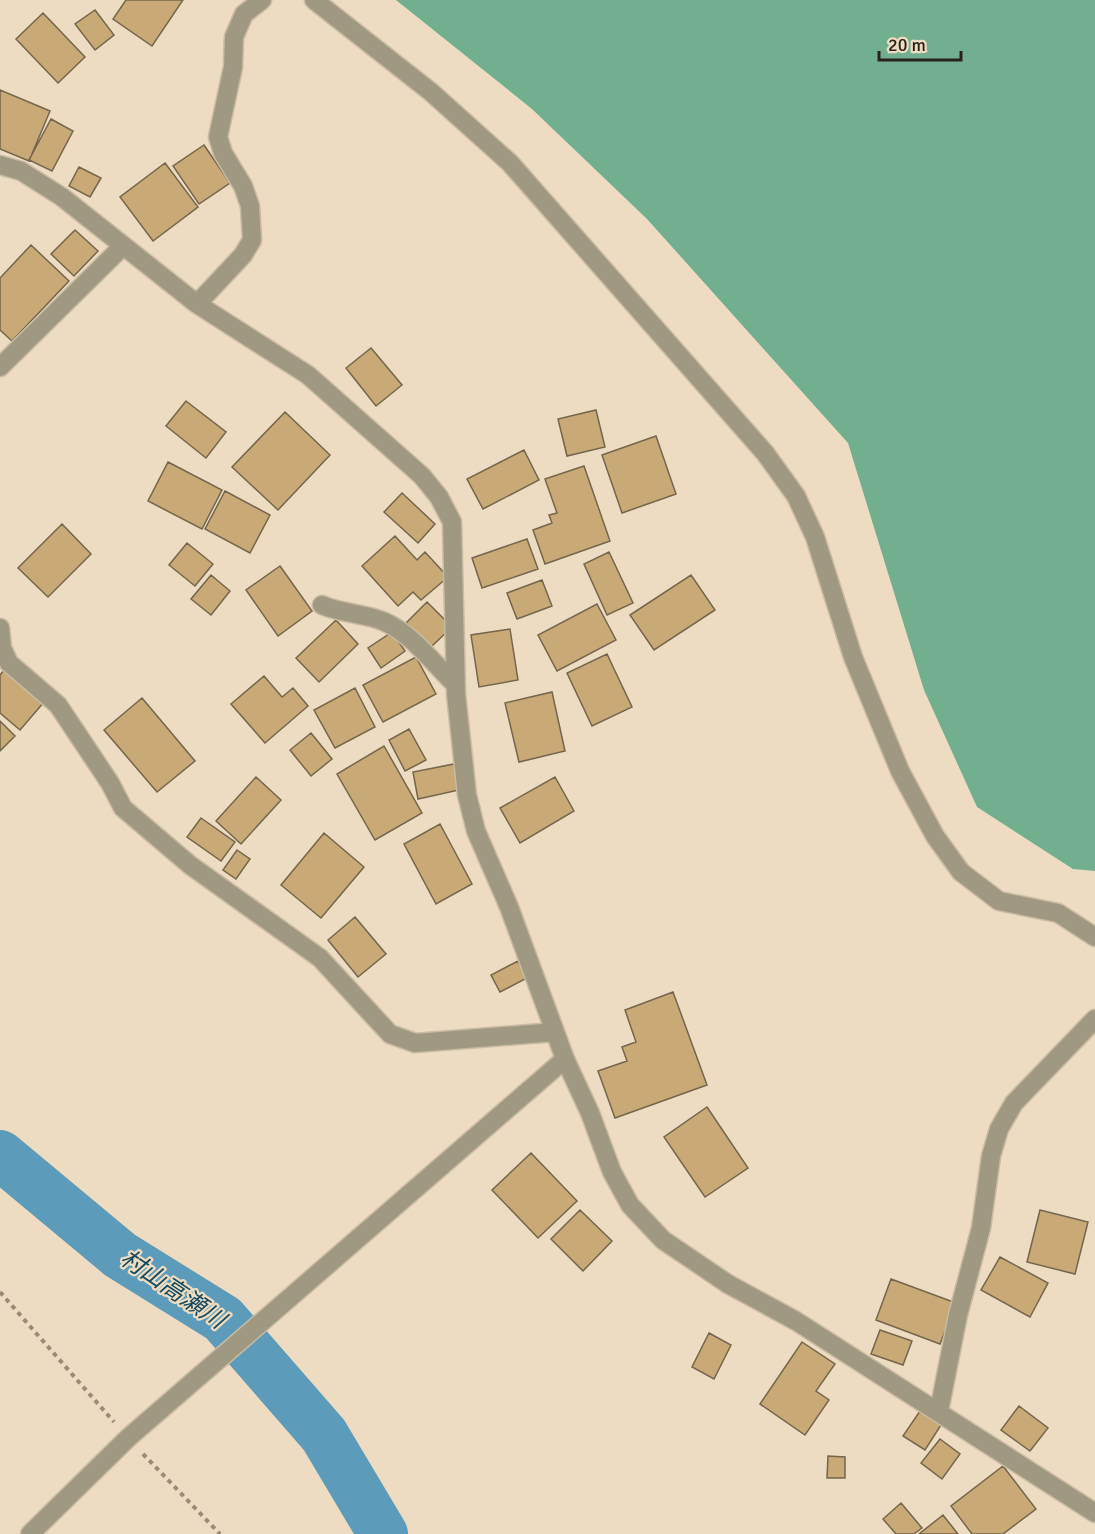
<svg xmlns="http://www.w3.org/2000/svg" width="1095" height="1534" viewBox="0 0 1095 1534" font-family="Signika,'Noto Sans JP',sans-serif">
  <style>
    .forest { fill: #72af8f }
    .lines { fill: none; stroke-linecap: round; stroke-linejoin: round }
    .river { stroke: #5c9bb9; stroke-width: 50 }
    .building { fill: #c9a975; stroke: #74654d; stroke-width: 1.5 }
    .minor-casing { stroke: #cabba3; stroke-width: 21 }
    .path { stroke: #988c78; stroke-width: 4; stroke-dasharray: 4.5 4.5; stroke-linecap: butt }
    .minor { stroke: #a09981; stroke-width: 18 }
    .labels { text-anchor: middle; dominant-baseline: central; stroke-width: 4.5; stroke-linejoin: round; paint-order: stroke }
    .water-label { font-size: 24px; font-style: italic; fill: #15495f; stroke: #eddcc1 }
  </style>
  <rect width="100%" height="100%" fill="#eddcc1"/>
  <path class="forest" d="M396 0H1095V871L1073 869 977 807 924 690 848 443 647 219 532 109Z"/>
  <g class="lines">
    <path class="river" d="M0 1155 120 1255 223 1319 324 1435 383 1534"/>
  </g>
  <path class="building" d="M126 0H183L152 46 113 19Z
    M95 10 114 35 95 50 75 24Z
    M43 13 85 57 58 83 16 39Z
    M0 90 50 111 29 161 0 149Z
    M51 119 73 131 52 171 29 160Z
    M204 145 230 183 199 204 173 166Z
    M165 163 198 207 153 241 120 197Z
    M79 167 101 178 90 197 69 186Z
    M75 230 98 251 74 276 51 254Z
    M31 245 69 281 12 341 0 330V278Z
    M371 348 402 385 376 406 346 368Z
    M186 401 226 432 206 458 166 426Z
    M596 410 605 447 567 456 558 419Z
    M285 412 330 455 278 510 232 467Z
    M656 436 676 494 622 513 602 455Z
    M524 450 539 480 483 509 467 479Z
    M168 462 222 490 202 529 148 501Z
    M584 466 610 541 545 564 533 530 552 523 549 515 557 513 545 479Z
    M225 491 270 515 250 553 205 529Z
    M402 493 435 524 418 543 384 512Z
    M62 524 91 554 48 597 18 568Z
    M395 536 417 560 425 552 448 577 421 600 413 592 398 606 362 566Z
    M527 539 538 569 482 588 472 558Z
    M187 543 213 564 195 586 169 565Z
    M609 552 633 603 607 615 584 564Z
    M280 566 312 611 278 636 246 590Z
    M211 575 230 591 211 615 191 599Z
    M691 575 715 610 654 650 630 615Z
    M542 580 552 606 517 619 507 593Z
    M427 602 452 627 430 648 406 623Z
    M597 604 616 640 557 671 538 635Z
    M336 620 358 644 319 682 296 658Z
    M510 629 518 680 479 687 471 635Z
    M392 632 405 651 381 668 368 648Z
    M607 654 632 707 592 726 567 673Z
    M416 657 436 694 383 722 363 685Z
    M5 669 44 702 20 730 0 713V675Z
    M264 676 282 697 293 688 308 706 265 743 231 704Z
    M355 688 375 727 335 748 314 710Z
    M552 692 565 751 519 762 505 703Z
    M142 698 195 761 157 792 104 730Z
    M0 721 15 736 0 751Z
    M409 729 426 760 405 771 389 740Z
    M311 733 332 759 311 776 290 750Z
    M384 746 422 813 375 840 337 774Z
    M454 764 459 790 418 799 413 772Z
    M256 777 281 800 241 844 216 821Z
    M555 777 574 811 520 843 500 808Z
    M201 818 235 842 221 861 187 837Z
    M440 824 472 884 436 904 404 844Z
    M324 833 364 867 321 918 281 885Z
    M237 850 250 859 236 879 223 870Z
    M355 917 386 954 358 977 328 940Z
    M518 961 527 978 500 992 491 975Z
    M673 992 707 1085 615 1118 598 1071 627 1061 622 1047 636 1042 625 1010Z
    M707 1107 748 1168 705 1197 664 1137Z
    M531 1153 577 1201 538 1238 492 1190Z
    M580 1210 612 1241 583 1271 551 1239Z
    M1040 1210 1088 1222 1075 1274 1027 1262Z
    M1000 1257 1048 1283 1030 1317 981 1290Z
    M891 1279 956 1303 940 1344 876 1320Z
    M880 1330 912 1341 903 1365 871 1354Z
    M709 1333 731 1345 714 1379 692 1367Z
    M802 1342 835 1364 816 1391 829 1400 805 1435 760 1404Z
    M1019 1406 1048 1428 1030 1451 1001 1430Z
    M920 1411 941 1425 925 1450 903 1436Z
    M940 1439 960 1454 942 1479 921 1463Z
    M828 1456 845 1457V1478H827Z
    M1003 1466 1036 1509 1003 1534H972L951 1506Z
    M901 1503 922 1528 914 1534H896L883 1519Z
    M943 1515 958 1534H919Z"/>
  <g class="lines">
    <defs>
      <path id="minor" d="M314 0 431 92 510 163 765 453 796 496 815 537 853 657 900 771 935 836 961 872 999 901 1058 913 1095 937
        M0 165 21 171 62 197 197 304 308 375 422 476 439 497 452 522 456 694 467 795 476 831 509 907 565 1059 590 1113 612 1172 630 1205 663 1240 728 1284 796 1321 1095 1513
        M197 304 243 255 252 240 250 206 243 186 223 153 218 137 233 67 234 37 244 14 262 0
        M0 367 122 247
        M322 605C342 614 365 613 385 622 412 634 435 665 456 685
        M0 628 2 648 9 663 58 705 110 783 123 808 190 865 320 958 390 1034 415 1043 555 1032
        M939 1411 958 1315 981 1228 991 1156 999 1129 1014 1103 1095 1019
        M30 1534 128 1438 565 1059"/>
    </defs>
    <use href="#minor" class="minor-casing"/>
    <path class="path" d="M0 1292 114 1422
      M143 1454 220 1534"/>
    <use href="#minor" class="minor"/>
  </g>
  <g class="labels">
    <g class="water-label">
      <text transform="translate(173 1289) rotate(34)">村山高瀬川</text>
    </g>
  </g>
  <path d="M879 51v9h82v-9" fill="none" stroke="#282218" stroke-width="3"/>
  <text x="888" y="51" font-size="18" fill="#282218" stroke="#eddcc1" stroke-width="4.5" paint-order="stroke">20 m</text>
</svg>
